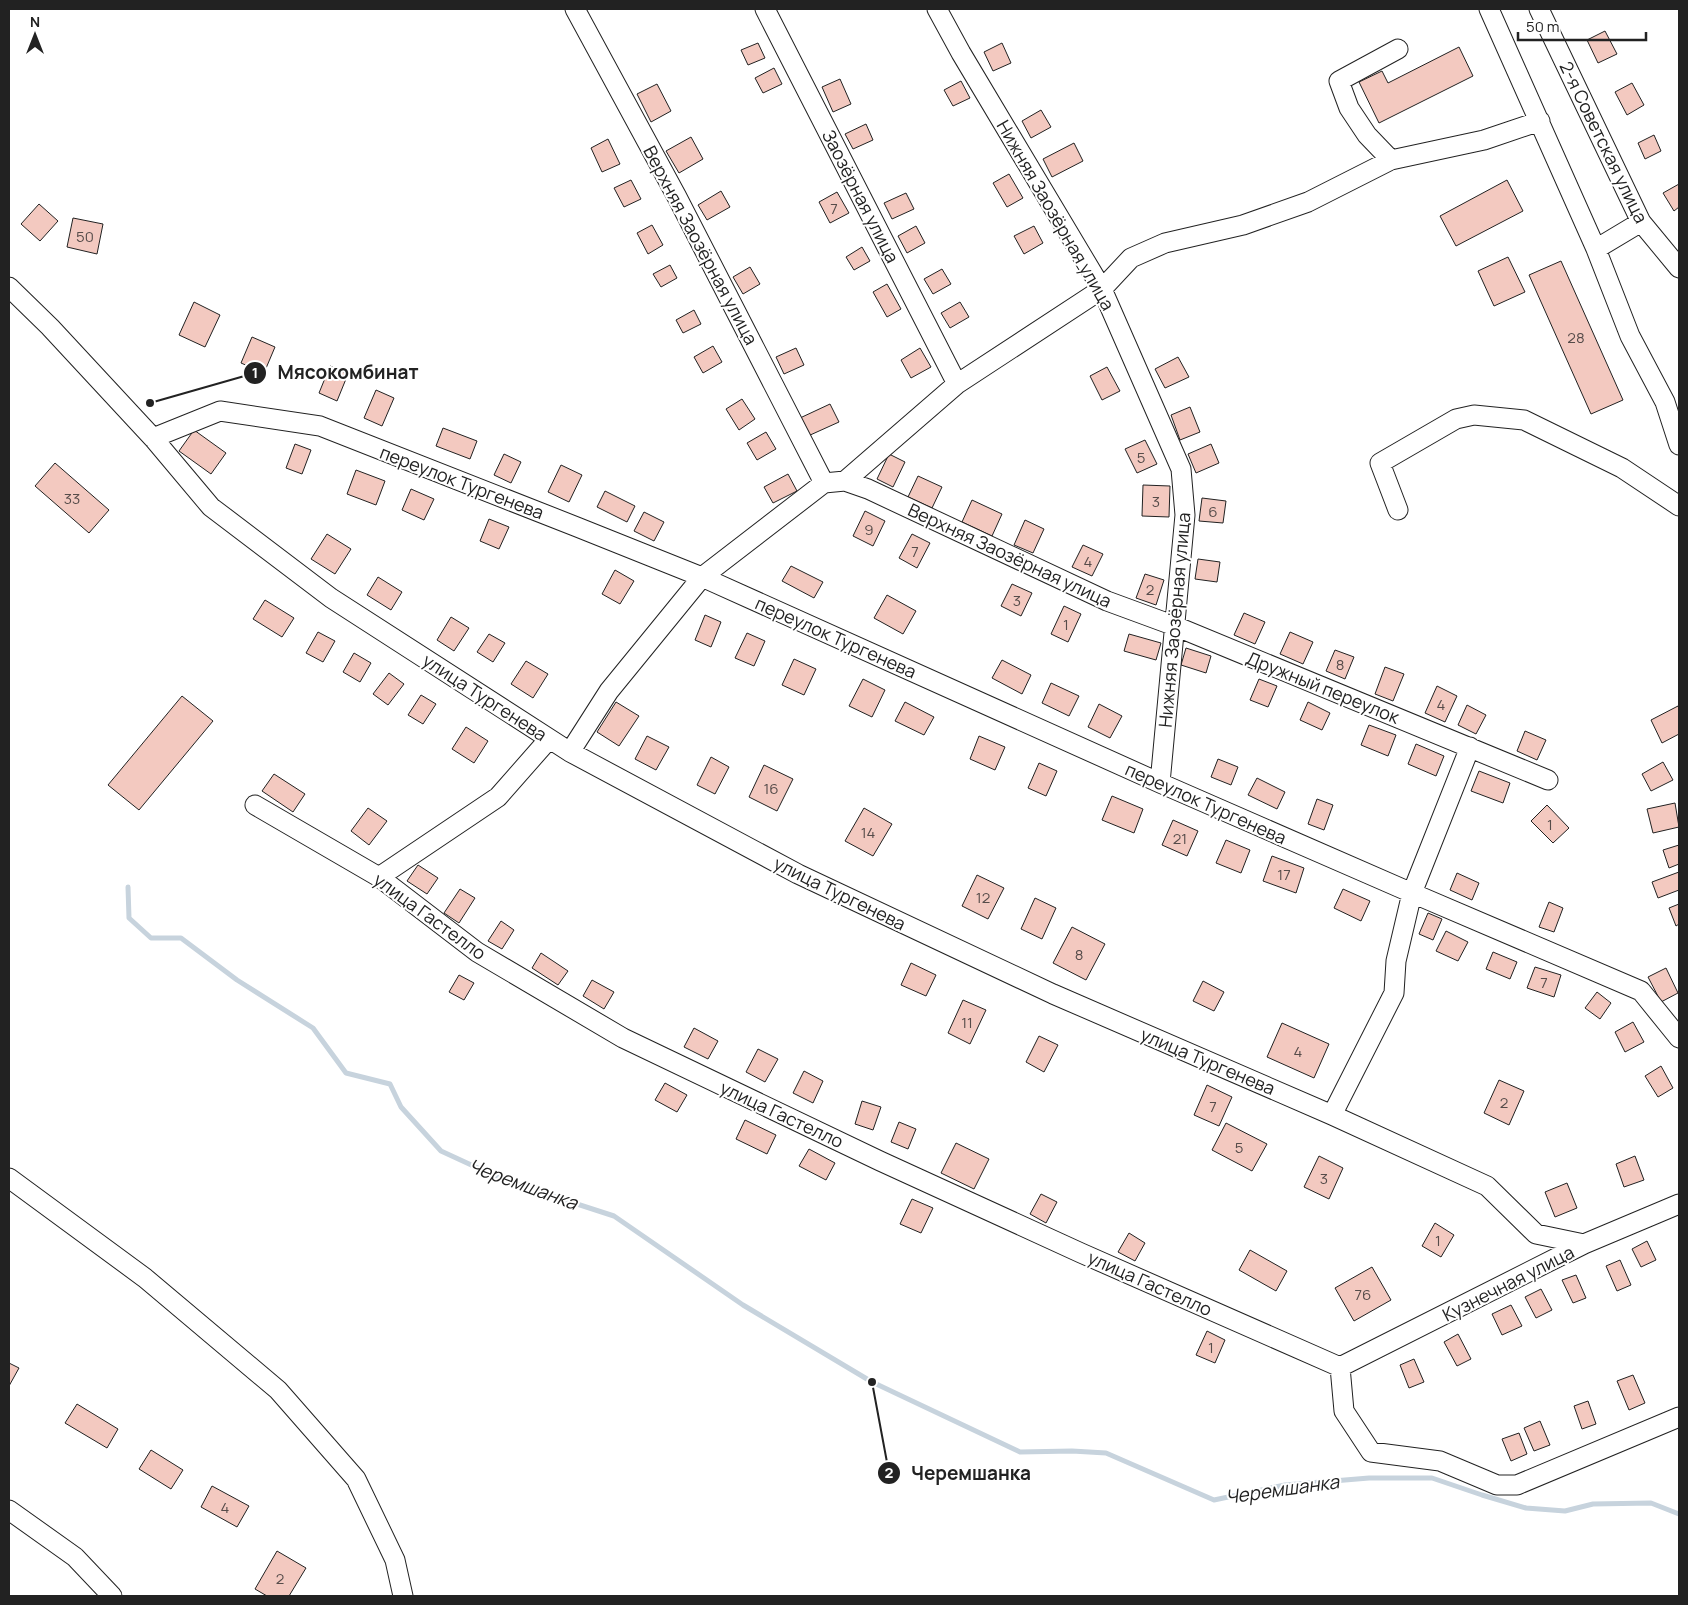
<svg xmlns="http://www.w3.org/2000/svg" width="1688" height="1605" viewBox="0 0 1688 1605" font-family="Manrope,sans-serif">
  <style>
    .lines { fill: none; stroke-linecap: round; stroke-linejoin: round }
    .stream { stroke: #c7d3dd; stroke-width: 5 }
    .building { fill: #f3c9c0; stroke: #222 }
    .minor-casing { stroke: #222; stroke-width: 21 }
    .minor { stroke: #fff; stroke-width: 19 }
    .labels { text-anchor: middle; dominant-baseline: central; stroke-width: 4; stroke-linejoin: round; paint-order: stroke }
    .number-label { font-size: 15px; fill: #564c4a }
    .street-label { font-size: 18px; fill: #222; stroke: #fff }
    .water-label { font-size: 19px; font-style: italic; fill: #222; stroke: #fff }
    .leader { fill: none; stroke: #222; stroke-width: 2 }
    .callout-dot { fill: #222; stroke: #fff; stroke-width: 2 }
    .mark-label { font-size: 15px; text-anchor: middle; font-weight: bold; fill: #fff }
    .callout-label { font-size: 19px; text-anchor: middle; font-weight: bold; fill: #222; stroke: #fff; stroke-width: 4; stroke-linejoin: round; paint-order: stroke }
  </style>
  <rect width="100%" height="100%" fill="#fff"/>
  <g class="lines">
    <path class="stream" d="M128 887 129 918 151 938H181L237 980 313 1028 346 1073 390 1084 401 1107 441 1151 506 1181 614 1216 743 1305 872 1382 1020 1452 1072 1451 1106 1453 1214 1500 1285 1485 1369 1478H1432L1482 1495 1526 1508 1565 1511 1593 1504 1651 1503 1679 1514"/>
  </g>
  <path class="building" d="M1605 31 1617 54 1598 63 1587 40Z
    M758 43 765 58 748 65 741 50Z
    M1002 43 1011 63 993 71 984 52Z
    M1459 47 1473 76 1379 123 1359 82 1382 71 1388 83Z
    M774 68 782 84 763 93 755 78Z
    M840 79 851 104 833 112 822 87Z
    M961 81 970 98 953 106 944 90Z
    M1632 83 1644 105 1627 115 1615 92Z
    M657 84 671 111 651 122 637 94Z
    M1041 110 1051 127 1031 138 1022 121Z
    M866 124 873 140 853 149 845 134Z
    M1654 135 1661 151 1645 159 1638 143Z
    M691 137 703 159 679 173 666 151Z
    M608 139 620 164 602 172 591 148Z
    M1074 143 1083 161 1052 177 1043 159Z
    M1009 174 1023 198 1007 207 993 183Z
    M631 180 641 199 624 207 614 188Z
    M1507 180 1523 211 1456 246 1440 216Z
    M1679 184V207L1674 211 1663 193Z
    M721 191 730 207 707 220 698 205Z
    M837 192 849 213 830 223 819 202Z
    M906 193 914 209 892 219 884 203Z
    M39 204 58 221 40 241 21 224Z
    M73 218 103 224 97 254 67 247Z
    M652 225 663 245 648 254 637 233Z
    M916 226 925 243 907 253 898 236Z
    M1034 226 1043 243 1024 254 1014 236Z
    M862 247 870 261 854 270 846 257Z
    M1508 257 1525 292 1494 306 1478 271Z
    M1561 261 1623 400 1591 414 1529 275Z
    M670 265 677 278 661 287 653 274Z
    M750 267 760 284 743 294 733 277Z
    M942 269 951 284 933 294 924 279Z
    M887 284 901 309 887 317 873 292Z
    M194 302 220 315 205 347 179 335Z
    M960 302 969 317 950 328 941 313Z
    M694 310 701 324 683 333 676 320Z
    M252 337 275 347 264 373 241 363Z
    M713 346 722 362 703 373 694 357Z
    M796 348 804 365 784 374 776 357Z
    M920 348 931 367 911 378 901 360Z
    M1178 357 1189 377 1165 388 1155 369Z
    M330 366 348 374 337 401 319 393Z
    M1107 367 1120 391 1102 400 1090 376Z
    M376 390 394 398 382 426 364 418Z
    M742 399 755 419 739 430 726 409Z
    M830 404 839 422 808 436 800 418Z
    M1190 407 1200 432 1180 440 1171 415Z
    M443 428 477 441 470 459 436 446Z
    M194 430 226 453 211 474 179 451Z
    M766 432 776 449 757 460 747 443Z
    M1145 440 1157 464 1137 473 1125 449Z
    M295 444 311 450 302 474 286 468Z
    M1211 444 1219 463 1196 473 1188 454Z
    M504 454 521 462 511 483 494 475Z
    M889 454 905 462 893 487 877 479Z
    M55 463 109 510 89 533 35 486Z
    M561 465 582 475 569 502 548 492Z
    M356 470 385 481 376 505 347 494Z
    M788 474 797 491 773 503 764 487Z
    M918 476 942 487 932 508 908 497Z
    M1143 485 1170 486 1169 517 1142 516Z
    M411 489 434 499 424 520 402 510Z
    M605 491 635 506 627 522 597 507Z
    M1202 498 1226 501 1223 523 1199 521Z
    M972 500 1002 514 992 536 962 522Z
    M865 511 885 521 873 546 853 536Z
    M644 512 664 522 654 541 634 531Z
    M489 519 509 527 499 549 480 541Z
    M1025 520 1044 529 1033 553 1014 545Z
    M327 534 351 549 335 574 311 559Z
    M912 534 930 543 917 568 899 558Z
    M1083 545 1103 554 1092 576 1072 567Z
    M1198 559 1220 562 1217 582 1195 579Z
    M791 566 823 582 814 598 782 581Z
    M615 570 634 581 620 604 602 594Z
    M1145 574 1164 580 1156 605 1136 598Z
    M378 577 402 592 391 610 367 595Z
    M1012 584 1032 593 1021 616 1001 606Z
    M887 595 916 611 903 634 874 618Z
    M265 600 294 618 282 637 253 619Z
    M1064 606 1081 614 1068 642 1051 634Z
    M1244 613 1265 622 1255 644 1234 635Z
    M705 615 721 622 711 647 695 640Z
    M451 617 469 628 454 651 437 640Z
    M318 632 335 641 323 662 306 653Z
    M1290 632 1313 642 1303 664 1280 654Z
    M747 633 765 641 754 666 735 658Z
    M489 634 505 643 493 662 477 652Z
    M1129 634 1161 643 1156 660 1124 651Z
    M1186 648 1211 656 1206 673 1181 665Z
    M1335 650 1354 657 1345 679 1326 671Z
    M354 653 371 663 360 682 343 672Z
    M794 659 816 669 804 695 782 685Z
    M1002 660 1031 675 1022 694 992 678Z
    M526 661 548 674 533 698 511 684Z
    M1385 667 1404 674 1393 701 1375 694Z
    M389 673 404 684 388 705 373 694Z
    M863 679 885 690 872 717 849 706Z
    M1259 679 1277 686 1268 707 1250 700Z
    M1051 683 1079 696 1069 716 1042 703Z
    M1437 686 1457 696 1445 722 1425 713Z
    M421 695 436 704 423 724 408 715Z
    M182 696 213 721 139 810 108 785Z
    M616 702 639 716 619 746 597 732Z
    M905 702 934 717 924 735 895 721Z
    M1308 702 1330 713 1322 730 1300 720Z
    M1099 704 1122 716 1110 738 1088 727Z
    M1467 705 1486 715 1476 734 1458 725Z
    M1678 706 1679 709V734L1662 743 1651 720Z
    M1369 725 1396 735 1388 756 1361 745Z
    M466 727 488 741 474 763 452 749Z
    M1525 731 1546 740 1537 760 1517 751Z
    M647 736 669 747 656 770 635 759Z
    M979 736 1005 747 995 770 970 759Z
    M1416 744 1444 756 1436 776 1408 764Z
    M711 757 729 767 715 794 697 785Z
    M1218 759 1238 767 1231 785 1211 777Z
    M1663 762 1673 780 1651 791 1642 774Z
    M1039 763 1057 771 1046 796 1028 788Z
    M764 765 793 779 777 811 749 797Z
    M1479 771 1510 783 1503 803 1471 791Z
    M274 774 305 794 293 812 262 791Z
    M1257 778 1285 792 1277 809 1248 795Z
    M1112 796 1143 809 1134 833 1102 820Z
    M1317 799 1333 805 1324 830 1308 824Z
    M1675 803 1679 827 1653 833 1647 809Z
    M1547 805 1569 828 1553 843 1531 821Z
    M368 808 387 821 369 845 351 831Z
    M864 808 892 824 873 856 845 841Z
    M1173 820 1198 831 1187 856 1162 845Z
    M1226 840 1250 850 1241 873 1216 863Z
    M1679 845V864L1669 868 1663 850Z
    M1272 856 1304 868 1296 893 1263 881Z
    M418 865 438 878 427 894 407 881Z
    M1679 872V890L1658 898 1652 882Z
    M1457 873 1479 883 1472 900 1450 890Z
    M977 875 1004 888 988 919 962 906Z
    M460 889 475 898 459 923 444 913Z
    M1343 889 1370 901 1361 921 1334 908Z
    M1035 898 1056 908 1042 939 1021 929Z
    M1549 902 1563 908 1554 932 1539 927Z
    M1679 904V924L1676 926 1669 908Z
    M1428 913 1442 919 1433 940 1419 934Z
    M501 921 514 930 502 949 488 941Z
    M1072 927 1105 944 1086 980 1053 963Z
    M1446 931 1468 942 1458 961 1436 951Z
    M1493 952 1517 962 1510 979 1486 969Z
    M541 953 568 971 558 985 532 968Z
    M911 963 936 975 926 996 901 985Z
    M1535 967 1561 975 1554 997 1527 988Z
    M1666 968 1678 993 1661 1002 1648 977Z
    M459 975 474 983 464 1000 449 992Z
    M592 980 614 992 604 1009 583 996Z
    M1203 981 1224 992 1214 1011 1193 1001Z
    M1597 992 1611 1003 1600 1019 1585 1008Z
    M963 1000 986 1010 970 1044 948 1033Z
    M1633 1022 1644 1042 1625 1052 1615 1032Z
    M1282 1023 1329 1044 1314 1078 1267 1057Z
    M694 1028 718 1041 708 1059 684 1047Z
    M1039 1036 1058 1045 1044 1072 1026 1062Z
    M758 1049 778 1059 765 1082 746 1072Z
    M1661 1066 1673 1088 1658 1097 1645 1076Z
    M804 1071 823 1081 813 1103 793 1093Z
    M1499 1080 1524 1091 1509 1125 1484 1113Z
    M665 1083 687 1095 677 1112 655 1100Z
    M1207 1085 1232 1097 1219 1126 1194 1115Z
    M862 1101 881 1107 873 1130 855 1124Z
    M745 1120 776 1135 767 1154 736 1139Z
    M899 1122 916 1129 908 1149 891 1142Z
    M1226 1123 1267 1144 1252 1171 1212 1150Z
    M956 1143 989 1159 974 1189 941 1173Z
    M809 1149 835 1163 826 1180 799 1166Z
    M1319 1156 1343 1168 1329 1199 1304 1187Z
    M1635 1156 1644 1180 1624 1187 1616 1164Z
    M1567 1183 1577 1208 1555 1217 1545 1192Z
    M1041 1194 1057 1202 1046 1223 1030 1214Z
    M912 1199 933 1208 921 1233 900 1224Z
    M1435 1223 1454 1235 1441 1257 1422 1246Z
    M1129 1233 1145 1243 1135 1261 1118 1252Z
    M1647 1241 1656 1260 1641 1267 1632 1249Z
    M1250 1250 1287 1271 1276 1291 1239 1270Z
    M1620 1260 1631 1285 1617 1291 1606 1266Z
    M1372 1267 1391 1300 1354 1321 1335 1288Z
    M1576 1275 1586 1298 1573 1303 1562 1280Z
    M1541 1289 1552 1310 1536 1318 1525 1297Z
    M1511 1305 1522 1326 1502 1335 1492 1314Z
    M1207 1331 1225 1340 1215 1363 1196 1355Z
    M1458 1334 1471 1359 1457 1366 1444 1342Z
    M1414 1359 1424 1382 1409 1388 1400 1365Z
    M9 1363 19 1368 9 1386Z
    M1633 1375 1645 1403 1629 1410 1617 1381Z
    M1588 1401 1596 1424 1582 1429 1574 1406Z
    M77 1404 118 1429 107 1448 65 1423Z
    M1540 1421 1550 1445 1534 1451 1524 1428Z
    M1519 1433 1527 1454 1511 1461 1502 1439Z
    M151 1450 183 1470 171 1489 139 1469Z
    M212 1486 249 1506 237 1527 201 1507Z
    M277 1551 306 1568 289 1596H267L255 1589Z"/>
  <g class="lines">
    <defs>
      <path id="minor" d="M575 9 677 197 824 483
        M765 9 957 384
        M937 9 961 53 1102 289 1181 469 1185 515 1160 783
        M1489 9 1596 249 1630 336 1665 402 1679 445
        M1539 9 1641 222 1679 268
        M1391 160 1367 135 1349 108 1339 81 1398 49
        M1596 249 1641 222
        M9 287 50 327 153 438 211 507 331 598 570 752 798 874 1053 994 1332 1115 1487 1186 1536 1234 1584 1244
        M153 438 220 411 320 426 577 527 702 577 1160 783 1412 893 1641 991 1679 1038
        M845 481 868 489 1107 601 1175 626 1548 780
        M1398 510 1380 463 1456 419 1474 415 1524 420 1622 468 1679 506
        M570 752 609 691 702 577 824 483 845 481 957 384 1102 289 1131 258 1165 243 1243 225 1308 202 1391 160 1484 140 1540 121
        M255 805 379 877 477 952 623 1038 880 1161 1081 1253 1340 1367
        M379 877 498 797 549 739
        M1332 1115 1394 993 1396 961 1412 893 1470 747
        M9 1178 145 1278 278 1390 356 1479 395 1560 403 1596
        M1340 1367 1344 1411 1371 1452 1440 1461 1497 1485H1517L1679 1417
        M1340 1367 1584 1244 1679 1204
        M9 1510 75 1557 112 1596"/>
    </defs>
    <use href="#minor" class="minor-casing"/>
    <use href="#minor" class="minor"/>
  </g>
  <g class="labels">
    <g class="number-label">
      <text x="834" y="208">7</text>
      <text x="85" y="236">50</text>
      <text x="1576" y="337">28</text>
      <text x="1141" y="457">5</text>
      <text x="72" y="498">33</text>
      <text x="1156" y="501">3</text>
      <text x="1213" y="511">6</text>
      <text x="869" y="529">9</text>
      <text x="915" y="551">7</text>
      <text x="1088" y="561">4</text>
      <text x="1150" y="589">2</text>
      <text x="1017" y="600">3</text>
      <text x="1066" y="624">1</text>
      <text x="1340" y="664">8</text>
      <text x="1441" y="704">4</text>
      <text x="771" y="788">16</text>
      <text x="1550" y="824">1</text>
      <text x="868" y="832">14</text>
      <text x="1180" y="838">21</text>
      <text x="1284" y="874">17</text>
      <text x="983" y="897">12</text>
      <text x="1079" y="954">8</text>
      <text x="1544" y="982">7</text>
      <text x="967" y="1022">11</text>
      <text x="1298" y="1051">4</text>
      <text x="1504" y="1102">2</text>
      <text x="1213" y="1106">7</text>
      <text x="1239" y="1147">5</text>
      <text x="1324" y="1178">3</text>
      <text x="1438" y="1240">1</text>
      <text x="1363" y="1294">76</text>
      <text x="1211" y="1347">1</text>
      <text x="225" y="1507">4</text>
      <text x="280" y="1578">2</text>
    </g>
    <g class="street-label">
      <text transform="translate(1604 142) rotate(64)">2-я Советская улица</text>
      <text transform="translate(861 196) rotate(63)">Заозёрная улица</text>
      <text transform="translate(1056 215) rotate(60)">Нижняя Заозёрная улица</text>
      <text transform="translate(701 245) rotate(62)">Верхняя Заозёрная улица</text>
      <text transform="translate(462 482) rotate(21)">переулок Тургенева</text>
      <text transform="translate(1010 555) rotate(25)">Верхняя Заозёрная улица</text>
      <text transform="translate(1174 620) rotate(-85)">Нижняя Заозёрная улица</text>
      <text transform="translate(836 637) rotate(24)">переулок Тургенева</text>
      <text transform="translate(1323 687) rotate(22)">Дружный переулок</text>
      <text transform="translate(485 697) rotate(33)">улица Тургенева</text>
      <text transform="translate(1206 803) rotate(24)">переулок Тургенева</text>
      <text transform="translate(840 893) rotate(26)">улица Тургенева</text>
      <text transform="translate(430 916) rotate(36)">улица Гастелло</text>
      <text transform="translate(1208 1061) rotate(23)">улица Тургенева</text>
      <text transform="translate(782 1114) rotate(25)">улица Гастелло</text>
      <text transform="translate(1150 1283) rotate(24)">улица Гастелло</text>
      <text transform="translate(1508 1283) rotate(-27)">Кузнечная улица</text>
    </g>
    <g class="water-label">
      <text transform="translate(523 1184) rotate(20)">Черемшанка</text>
      <text transform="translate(1282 1489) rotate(-8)">Черемшанка</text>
    </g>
  </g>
  <path class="leader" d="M150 403L255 373M872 1382L889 1473"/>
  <g class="callout-dot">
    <circle cx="150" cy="403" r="5"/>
    <circle cx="872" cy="1382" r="5"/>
    <circle cx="255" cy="373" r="12"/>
    <circle cx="889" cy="1473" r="12"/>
  </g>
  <g class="mark-label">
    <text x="255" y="378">1</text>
    <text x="889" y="1478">2</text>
  </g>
  <g class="callout-label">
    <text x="348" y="379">Мясокомбинат</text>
    <text x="971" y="1480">Черемшанка</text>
  </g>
  <rect width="1688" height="1605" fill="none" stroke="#222222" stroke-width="20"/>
  <g transform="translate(35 35)" stroke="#ffffff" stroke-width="4" paint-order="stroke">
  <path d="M0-4L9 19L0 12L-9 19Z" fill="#222222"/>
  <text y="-8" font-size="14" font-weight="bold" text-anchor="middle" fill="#222222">N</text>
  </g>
  <path d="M1518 32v8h128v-8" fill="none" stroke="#222222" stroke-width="2.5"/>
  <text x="1526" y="32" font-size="15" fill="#222222" stroke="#ffffff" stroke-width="4" paint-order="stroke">50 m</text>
</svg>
